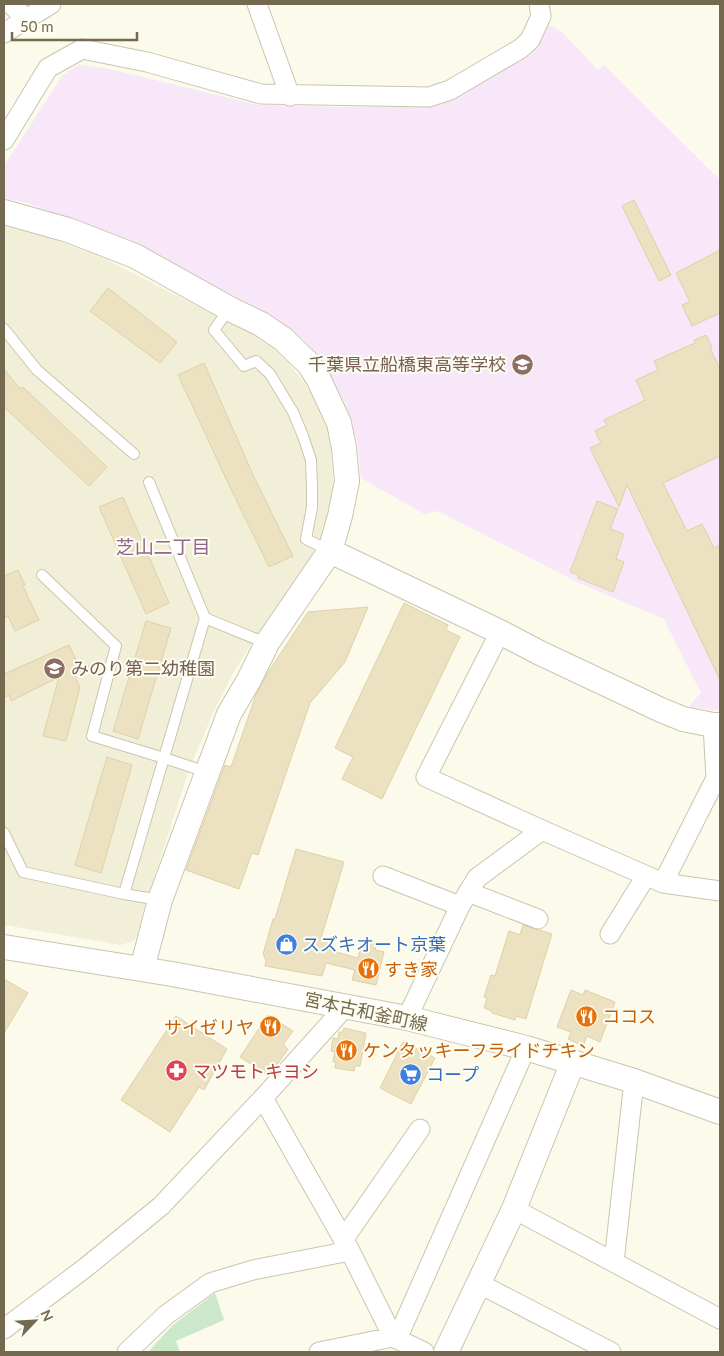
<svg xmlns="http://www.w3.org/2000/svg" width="724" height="1356" viewBox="0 0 724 1356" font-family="Lato,'Noto Sans JP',sans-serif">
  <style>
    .residential { fill: #f2efd9 }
    .education { fill: #f8e7f8 }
    .park { fill: #cbe8ca }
    .building { fill: #ece2c2; stroke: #e0d0a6 }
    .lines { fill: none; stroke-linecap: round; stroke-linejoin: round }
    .service-casing { stroke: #cac5ae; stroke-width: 12 }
    .minor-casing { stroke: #cac5ae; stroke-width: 21 }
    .tertiary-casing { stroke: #cac5ae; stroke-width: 26 }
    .service { stroke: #fff; stroke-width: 10 }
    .minor { stroke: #fff; stroke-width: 19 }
    .tertiary { stroke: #fff; stroke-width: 24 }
    .labels { text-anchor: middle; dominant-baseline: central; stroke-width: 4; stroke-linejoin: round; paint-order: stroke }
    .education-label { font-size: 18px; fill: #785e54; stroke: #fefdf1; text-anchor: end }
    .shop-label { font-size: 18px; fill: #366cbe; stroke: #fefdf1; text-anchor: start }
    .food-label { font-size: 18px; fill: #c56008; stroke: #fefdf1; text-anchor: start }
    .street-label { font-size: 18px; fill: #746a4f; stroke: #fefdf1 }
    .health-label { font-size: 18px; fill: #be3a42; stroke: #fefdf1; text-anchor: start }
    .neighbourhood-label { font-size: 19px; fill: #90678f; stroke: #fefdf1 }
  </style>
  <rect width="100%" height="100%" fill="#fbfaeb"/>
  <path class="residential" d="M4 225 19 228 61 242 105 259 253 334 273 348 288 362 308 388 316 402 327 429 331 451 333 481 329 513 323 533 312 555 248 649 232 675 214 711 190 767 144 909 137 936 133 941 121 945 4 925Z"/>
  <path class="education" d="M546 23 562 32 598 70 604 65 720 180V709L714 710 688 707 701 693 664 619 577 582 438 511 424 514 361 478 358 446 351 418 339 391 318 356 306 342 293 331 270 314 116 236 27 203 4 198V166L62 76 79 65 105 68 258 105 343 107 431 106Z"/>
  <path class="park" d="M215 1293 224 1320 176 1341 180 1352H148L173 1325Z"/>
  <path class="building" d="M634 200 671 275 659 281 622 206Z
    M720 250V313L692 326 682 305 690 302 676 273Z
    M108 288 177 342 160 363 90 311Z
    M706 335 712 347 710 348 720 369V456L663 483 687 531 702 524 714 548 720 545V680L627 485 619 507 590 448 601 443 595 431 607 425 604 420 645 400 636 380 658 370 654 361 695 343 694 340Z
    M204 363 253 475 293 556 269 567 228 483 178 375Z
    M4 369 20 389 23 387 107 467 89 486 4 407Z
    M123 497 169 603 146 614 99 507Z
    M597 501 618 509 610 529 624 534 616 559 624 562 613 592 578 578 579 575 570 572Z
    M18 570 25 585 23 586 39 620 15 631 8 616 4 618V576Z
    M404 603 448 625 446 630 460 637 382 799 342 779 353 757 335 748Z
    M368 607 345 662 310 703 258 855 252 853 239 889 186 870 225 765 231 767 256 695 267 674 308 612Z
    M146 621 171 628 138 739 113 731Z
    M69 645 77 662 91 666 75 677 80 687 66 741 43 736 59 677 11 701 9 695 4 698V674Z
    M107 757 132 765 101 873 75 865Z
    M296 849 344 862 321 938 331 941 329 950 358 958 363 939 377 942 375 950 384 952 376 985 352 980 355 970 326 963 322 976 265 966 266 960 263 954 273 919H275Z
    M523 925 552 934 526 1019 516 1016 515 1020 492 1013V1011L484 1008 487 998 484 997 491 975 495 976 509 931 520 935Z
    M4 979 28 993 4 1033Z
    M571 990 583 995 585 990 615 1002 600 1042 587 1036 583 1046 568 1039 571 1032 557 1027Z
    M268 1015 293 1031 283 1045 288 1049 275 1068 271 1065 265 1073 240 1057Z
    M176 1016 227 1049 204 1090 199 1087 170 1132 121 1100Z
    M344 1028 366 1033 360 1066H355L354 1071 335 1068 336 1062H333L335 1052 331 1051 333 1038 338 1039 339 1032H343Z
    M403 1042 435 1058 411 1104 380 1088Z"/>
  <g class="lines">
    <defs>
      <path id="service" d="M229 309 214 330 244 366 256 361 270 374 293 412 303 436 311 460 312 487V507L306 539 330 551
        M4 329 37 370 134 454
        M42 575 116 646 92 736 164 758 207 772
        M205 618 266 643
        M4 833 23 872 124 894 160 900
        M124 894 205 618 149 482"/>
      <path id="minor" d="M11 4 26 19
        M257 4 290 96
        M4 33 51 4
        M4 140 48 68 82 49 147 62 261 94 429 97 450 90 520 49 530 40 536 27 541 16 539 4
        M500 632 426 777 542 830 663 883 720 891
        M383 876 460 906
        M663 883 716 778 713 725
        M468 892 538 919
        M610 934 646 876
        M407 1018 460 906 477 878 542 830
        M263 1098 350 1251 393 1337
        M514 1209 720 1319
        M343 1240 420 1129
        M614 1262 634 1081
        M478 1283 611 1352
        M4 1329 85 1268 161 1206 263 1098 346 1006
        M397 1339 526 1048
        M127 1352 166 1315 210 1283 253 1270 350 1251
        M319 1352 393 1337 424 1352"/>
      <path id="tertiary" d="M4 212 68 230 135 256 230 309 261 324 283 339 309 364 319 380 339 423 344 448 347 481 340 516 330 551 267 643 249 680 229 714 160 900 142 969
        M330 551 500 632 540 653 661 710 683 719 713 725H720
        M4 947 172 974 407 1018 526 1048 634 1081 720 1112
        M446 1352 514 1209 573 1062"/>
    </defs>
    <use href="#service" class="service-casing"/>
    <use href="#minor" class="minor-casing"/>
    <use href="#tertiary" class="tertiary-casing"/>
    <use href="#service" class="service"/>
    <use href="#minor" class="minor"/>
    <use href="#tertiary" class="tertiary"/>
  </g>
  <defs>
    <symbol id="school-disc" viewBox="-11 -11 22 22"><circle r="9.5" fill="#8d6e63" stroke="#fefdf1"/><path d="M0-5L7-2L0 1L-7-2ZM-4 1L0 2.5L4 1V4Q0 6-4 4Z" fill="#fff"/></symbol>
    <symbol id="shop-disc" viewBox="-11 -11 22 22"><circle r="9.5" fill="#3f7fe0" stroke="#fefdf1"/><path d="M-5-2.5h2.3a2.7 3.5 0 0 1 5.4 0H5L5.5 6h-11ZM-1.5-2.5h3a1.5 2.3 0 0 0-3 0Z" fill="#fff"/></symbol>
    <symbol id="restaurant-disc" viewBox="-11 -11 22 22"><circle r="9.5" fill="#e8710a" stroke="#fefdf1"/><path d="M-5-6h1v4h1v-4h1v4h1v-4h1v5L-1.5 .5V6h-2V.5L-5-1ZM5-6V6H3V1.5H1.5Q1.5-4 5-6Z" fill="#fff"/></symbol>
    <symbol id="pharmacy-disc" viewBox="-11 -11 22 22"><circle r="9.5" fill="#e0444e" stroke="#fefdf1"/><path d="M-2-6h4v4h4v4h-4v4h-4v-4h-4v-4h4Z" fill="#fff"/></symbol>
    <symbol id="supermarket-disc" viewBox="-11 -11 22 22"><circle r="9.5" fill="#3f7fe0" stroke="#fefdf1"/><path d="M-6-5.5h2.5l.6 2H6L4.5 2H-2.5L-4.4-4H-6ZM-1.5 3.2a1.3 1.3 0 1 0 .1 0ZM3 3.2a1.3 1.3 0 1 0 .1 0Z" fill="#fff"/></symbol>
  </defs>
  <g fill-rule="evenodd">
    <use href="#school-disc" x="510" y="352" width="25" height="25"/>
    <use href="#school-disc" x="42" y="656" width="25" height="25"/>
    <use href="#shop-disc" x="274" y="932" width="25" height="25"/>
    <use href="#restaurant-disc" x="356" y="956" width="25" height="25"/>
    <use href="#restaurant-disc" x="574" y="1004" width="25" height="25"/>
    <use href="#restaurant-disc" x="258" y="1014" width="25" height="25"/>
    <use href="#restaurant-disc" x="334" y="1038" width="25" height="25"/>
    <use href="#pharmacy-disc" x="164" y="1058" width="25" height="25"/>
    <use href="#supermarket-disc" x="398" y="1062" width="25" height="25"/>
  </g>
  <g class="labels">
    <g class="education-label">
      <text x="506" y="364">千葉県立船橋東高等学校</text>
      <text x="71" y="668" text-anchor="start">みのり第二幼稚園</text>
    </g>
    <g class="shop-label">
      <text x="302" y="944">スズキオート京葉</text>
      <text x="426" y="1074">コープ</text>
    </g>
    <g class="food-label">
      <text x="384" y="969">すき家</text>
      <text x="602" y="1016">ココス</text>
      <text x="254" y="1027" text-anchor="end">サイゼリヤ</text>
      <text x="363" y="1050">ケンタッキーフライドチキン</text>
    </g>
    <g class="street-label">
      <text transform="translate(366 1011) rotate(12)">宮本古和釜町線</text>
    </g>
    <g class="health-label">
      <text x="193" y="1071">マツモトキヨシ</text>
    </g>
    <g class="neighbourhood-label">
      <text x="163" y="546">芝山二丁目</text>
    </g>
  </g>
  <rect width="724" height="1356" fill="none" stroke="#746a4f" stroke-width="10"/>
  <g transform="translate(35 1321) rotate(65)" stroke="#fefdf1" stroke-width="4" paint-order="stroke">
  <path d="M0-4L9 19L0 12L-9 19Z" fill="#746a4f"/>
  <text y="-8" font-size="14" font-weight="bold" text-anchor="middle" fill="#746a4f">N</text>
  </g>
  <path d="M12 32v8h125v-8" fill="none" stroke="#746a4f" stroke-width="2.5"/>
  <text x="20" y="32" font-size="15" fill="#746a4f" stroke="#fefdf1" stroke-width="4" paint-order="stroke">50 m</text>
</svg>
